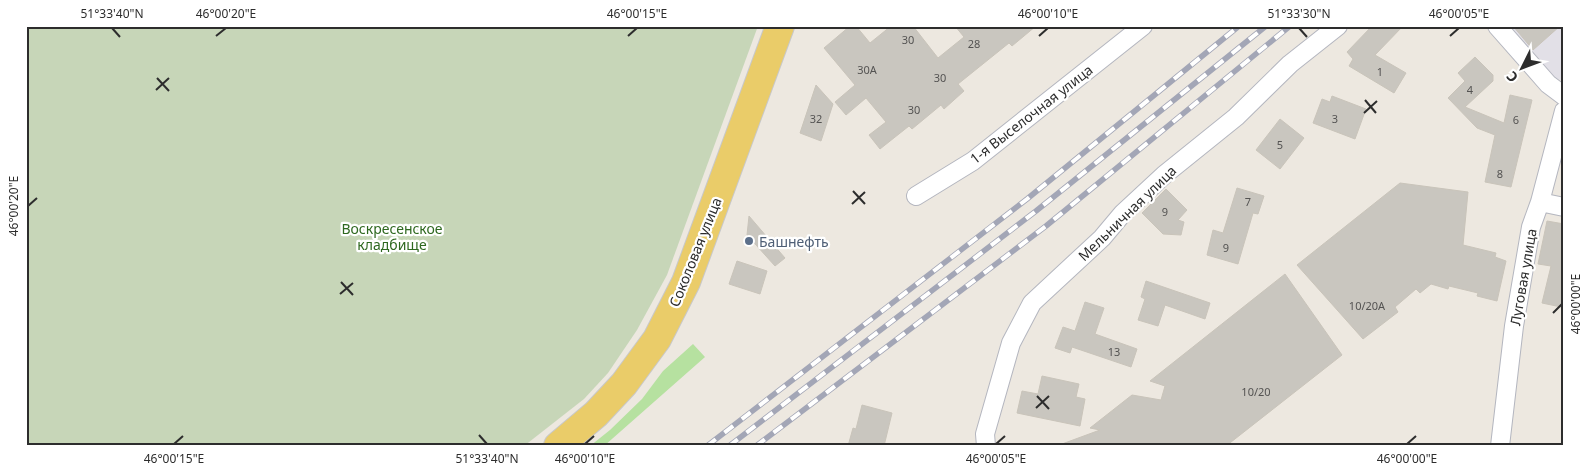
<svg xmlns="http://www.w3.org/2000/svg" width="1590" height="472" viewBox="0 0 1590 472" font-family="'Noto Sans',sans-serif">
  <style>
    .industrial { fill: #e2e0e7 }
    .green { fill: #b6e1a0 }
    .cemetery { fill: #c7d6b8 }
    .building { fill: #c9c6bf; stroke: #c9c4ba }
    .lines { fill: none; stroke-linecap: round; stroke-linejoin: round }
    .minor-casing { stroke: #b4b6bf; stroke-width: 20 }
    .primary-casing { stroke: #c8c8c8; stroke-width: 30 }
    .minor { stroke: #fff; stroke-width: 18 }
    .primary { stroke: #eacc69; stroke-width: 28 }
    .rail-casing { stroke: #a3a6b6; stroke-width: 5.5 }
    .rail { stroke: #fff; stroke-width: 4; stroke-dasharray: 11; stroke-linecap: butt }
    .ticks { fill: none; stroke: #2d2d2d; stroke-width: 2 }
    .service-dot { fill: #5c6f8a; stroke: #fff; stroke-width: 2 }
    .labels { text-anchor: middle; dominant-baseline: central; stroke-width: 4.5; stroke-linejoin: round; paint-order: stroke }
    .number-label { font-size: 11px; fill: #545352 }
    .street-label { font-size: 14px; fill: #2d2d2d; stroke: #fff }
    .park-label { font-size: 14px; fill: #2e681f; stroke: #fff }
    .service-label { font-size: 14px; fill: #4e5e75; stroke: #fff; text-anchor: start }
    .neatline { fill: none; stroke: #2d2d2d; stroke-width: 2 }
    .ticks-label { font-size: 12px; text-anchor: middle; fill: #2d2d2d }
  </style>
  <rect width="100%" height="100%" fill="#ede8e0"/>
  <path class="industrial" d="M1509 26H1564L1563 80 1554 79Z"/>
  <path class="green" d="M693 344 705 357 604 446H590L610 430 642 399 663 371Z"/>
  <path class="cemetery" d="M26 26H758L667 275 637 330 608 373 584 399 524 446H26Z"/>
  <path class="building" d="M850 26H856L870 43 891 26H913L938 58 964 37 955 26H1036L1012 46 1009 43 958 84 964 91 944 109 941 105 912 129 909 126 880 149 869 135 886 122 866 98 846 115 835 102 855 85 824 48Z
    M1372 26H1403L1375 55 1406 73 1394 93 1349 66 1353 59 1347 52Z
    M1513 26H1560L1533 50Z
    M1475 57 1493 75V81L1465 107 1504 123 1510 95 1532 100 1511 187 1485 182 1495 135 1477 128 1448 98 1465 81 1458 73Z
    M816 85 833 104 821 141 800 133Z
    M1332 96 1366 109 1355 139 1313 123 1322 99 1330 102Z
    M1280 119 1304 138 1280 169 1256 150Z
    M1400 183 1468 192 1463 245 1496 253 1495 257 1506 261 1497 301 1477 296 1478 293 1449 286 1448 289 1431 284 1420 293 1416 289 1395 307 1398 312 1363 339 1297 265Z
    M1237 188 1264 196 1258 214 1253 213 1238 264 1207 255 1213 230 1223 233Z
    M1166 189 1187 210 1178 220 1184 222 1181 235 1163 234 1142 213Z
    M749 216 785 258 775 266 747 235Z
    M1547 221 1564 224V295L1561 307 1542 303 1551 266 1538 264Z
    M737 261 767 271 760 294 729 284Z
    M1285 274 1342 355 1226 446H1063L1062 444 1100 430 1090 428 1132 395 1161 400 1165 386 1150 381Z
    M1146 281 1210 303 1205 319 1165 305 1158 326 1138 320 1145 299 1141 297Z
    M1085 302 1104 308 1095 334 1137 349 1131 367 1072 347 1070 353 1055 348 1063 327 1075 331Z
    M1042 376 1079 384 1076 397 1085 399 1080 426 1017 413 1022 391 1038 394Z
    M862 405 892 413 884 446H848L853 428 856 429Z"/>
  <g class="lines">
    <defs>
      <path id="minor" d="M1497 26 1548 84 1564 96
        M916 196 973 161 1143 26
        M1540 202 1564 207
        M986 446 985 434 1011 343 1032 303 1102 238 1123 213 1164 175 1236 117 1290 64 1338 26
        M1500 446 1514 326 1531 227 1540 202 1564 111"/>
      <path id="primary" d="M558 446 596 414 624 384 657 339 686 282 780 26"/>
    </defs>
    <use href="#minor" class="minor-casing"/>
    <use href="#primary" class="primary-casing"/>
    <use href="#minor" class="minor"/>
    <use href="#primary" class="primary"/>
    <defs>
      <path id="rail" d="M707 446 1027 199 1239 26
        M729 446 1036 211 1266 26
        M756 446 1046 226 1290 26"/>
    </defs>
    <use href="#rail" class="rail-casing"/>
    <use href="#rail" class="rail"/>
  </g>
  <path class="ticks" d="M112 28 120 37M1299 28 1307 37M216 36 226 28M628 36 637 28M1039 36 1048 28M1450 36 1459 28M157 78 169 91M156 90 169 78M1365 100 1376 113M1364 113 1377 101M853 191 865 204M852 204 865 192M28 206 37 198M341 282 353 295M340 294 353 283M1553 313 1562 304M1037 396 1049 409M1036 408 1049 396M479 435 487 444M174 444 183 436M585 444 594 436M996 444 1005 436M1407 444 1416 436"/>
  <circle class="service-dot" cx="749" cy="241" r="5"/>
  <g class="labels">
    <g class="number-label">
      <text x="908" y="39">30</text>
      <text x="974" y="43">28</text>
      <text x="867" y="69">30А</text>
      <text x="1380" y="71">1</text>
      <text x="940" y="77">30</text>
      <text x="1470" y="89">4</text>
      <text x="914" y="109">30</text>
      <text x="816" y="118">32</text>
      <text x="1335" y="118">3</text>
      <text x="1516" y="119">6</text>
      <text x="1280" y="144">5</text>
      <text x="1500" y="173">8</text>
      <text x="1248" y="201">7</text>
      <text x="1165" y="211">9</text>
      <text x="1226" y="247">9</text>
      <text x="1367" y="305">10/20А</text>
      <text x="1114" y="351">13</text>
      <text x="1256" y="391">10/20</text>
    </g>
    <g class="street-label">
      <text transform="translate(1031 114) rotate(-38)">1-я Выселочная улица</text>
      <text transform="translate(1127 213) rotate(-44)">Мельничная улица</text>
      <text transform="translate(695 252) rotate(-68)">Соколовая улица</text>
      <text transform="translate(1523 277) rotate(-80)">Луговая улица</text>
    </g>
    <g class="park-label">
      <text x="392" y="228">Воскресенское<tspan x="392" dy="16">кладбище</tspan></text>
    </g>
    <g class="service-label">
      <text x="759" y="241">Башнефть</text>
    </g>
  </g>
  <rect width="1590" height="472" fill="none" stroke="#ffffff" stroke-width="55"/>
  <g transform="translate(1522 68) rotate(228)" stroke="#ffffff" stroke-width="4" paint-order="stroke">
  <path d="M0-4L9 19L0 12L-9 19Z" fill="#2d2d2d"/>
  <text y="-8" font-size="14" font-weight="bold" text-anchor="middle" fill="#2d2d2d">С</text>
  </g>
  <rect x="28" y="28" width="1534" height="416" class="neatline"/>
  <g class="ticks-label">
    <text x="112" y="18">51°33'40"N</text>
    <text x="226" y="18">46°00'20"E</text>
    <text x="637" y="18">46°00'15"E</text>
    <text x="1048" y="18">46°00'10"E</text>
    <text x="1299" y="18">51°33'30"N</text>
    <text x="1459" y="18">46°00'05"E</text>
    <text transform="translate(14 206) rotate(-90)" y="4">46°00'20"E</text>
    <text transform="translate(1576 304) rotate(-90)" y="4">46°00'00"E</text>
    <text x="174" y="463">46°00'15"E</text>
    <text x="487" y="463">51°33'40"N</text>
    <text x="585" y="463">46°00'10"E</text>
    <text x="996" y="463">46°00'05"E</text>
    <text x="1407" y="463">46°00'00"E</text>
  </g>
</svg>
